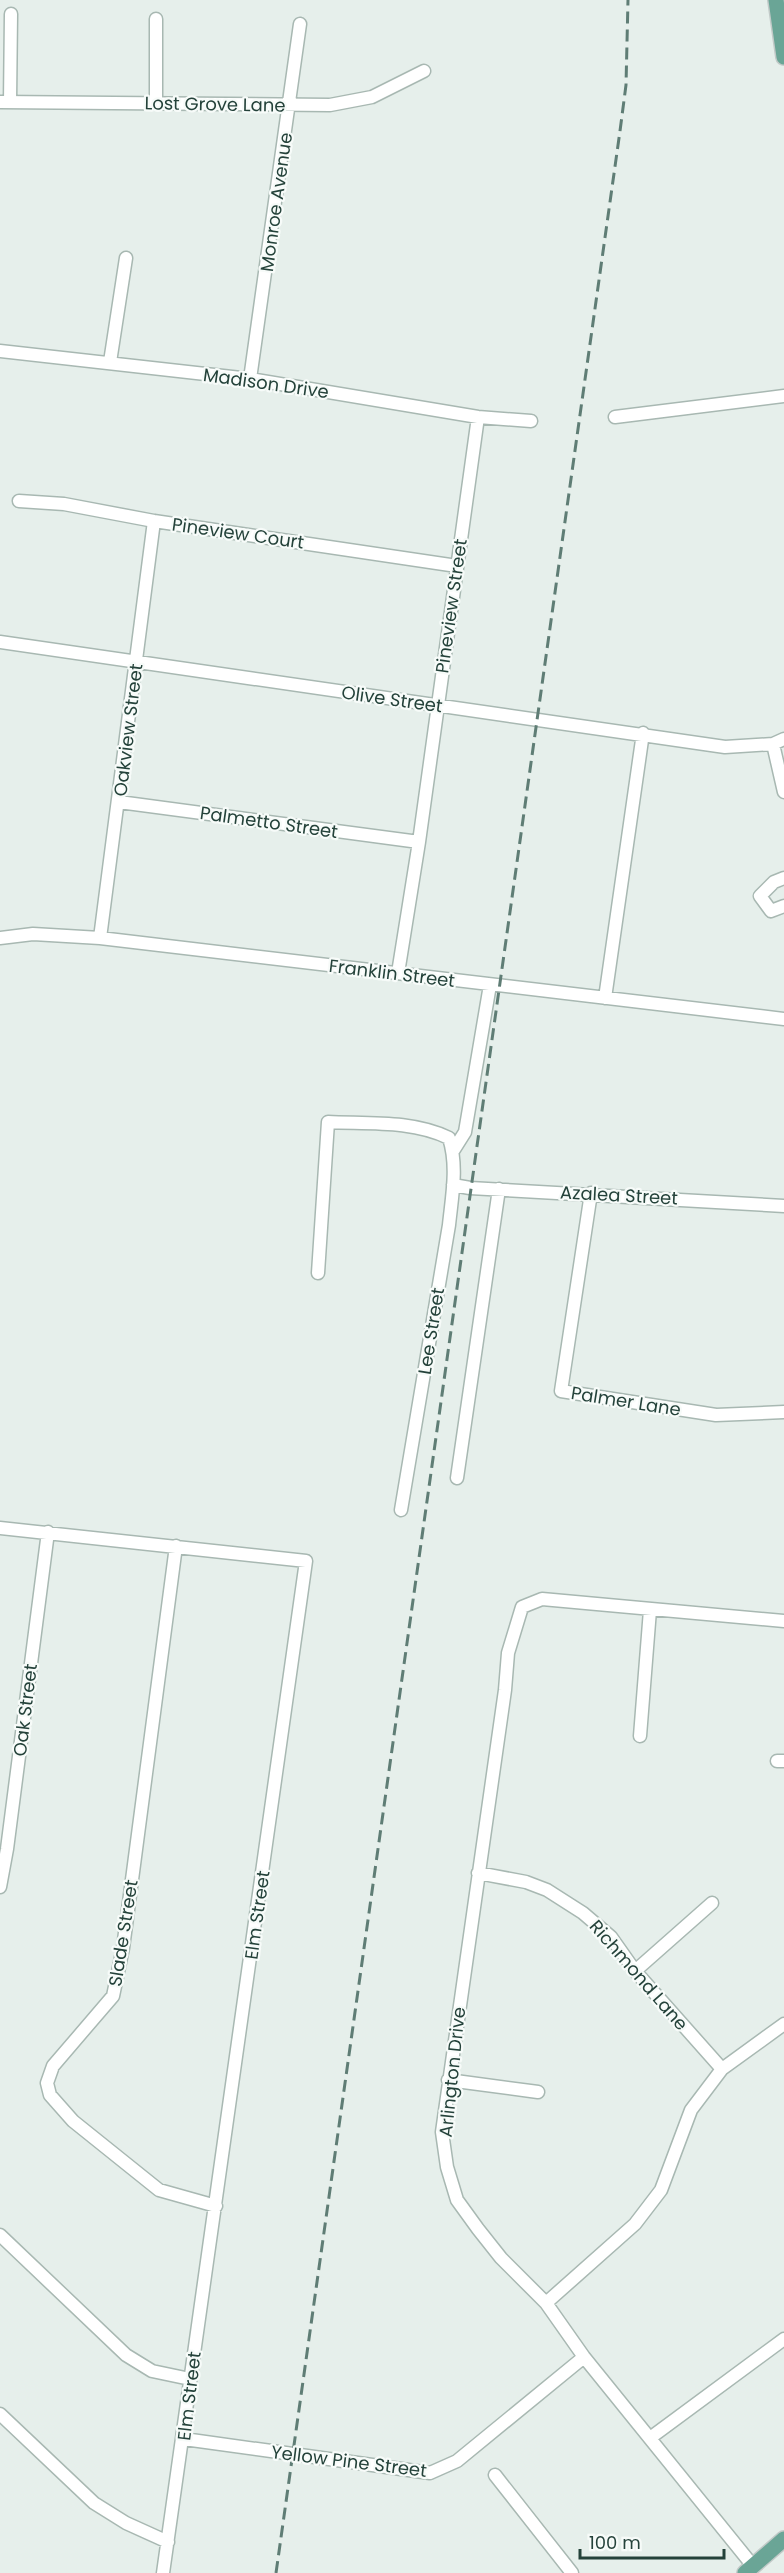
<svg xmlns="http://www.w3.org/2000/svg" width="784" height="2573" viewBox="0 0 784 2573" font-family="Poppins,sans-serif">
  <style>
    .lines { fill: none; stroke-linecap: round; stroke-linejoin: round }
    .minor-casing { stroke: #a8b8b2; stroke-width: 15 }
    .major-casing { stroke: #c2cac8; stroke-width: 18 }
    .minor { stroke: #fff; stroke-width: 12 }
    .major { stroke: #6aa596; stroke-width: 15 }
    .rail { stroke: #5f7d75; stroke-width: 3; stroke-dasharray: 12 6; stroke-linecap: butt }
    .labels { text-anchor: middle; dominant-baseline: central; stroke-width: 4.5; stroke-linejoin: round; paint-order: stroke }
    .street-label { font-size: 18px; fill: #24423a; stroke: #f7fbf9 }
  </style>
  <rect width="100%" height="100%" fill="#e6efeb"/>
  <g class="lines">
    <defs>
      <path id="minor" d="M0 102 330 105 372 97 424 71
        M10 102 11 14
        M156 103V19
        M0 351 250 379 478 417 531 421
        M110 362 126 258
        M250 379 300 24
        M615 417 784 396
        M19 501 64 504 154 521 457 566
        M0 642 725 747 773 744 784 739
        M773 744 784 792
        M119 802 419 842
        M784 878 774 882 760 896 771 911 784 906
        M0 938 33 934 100 938 784 1019
        M100 938 154 521
        M398 973 419 842 478 417
        M605 998 643 733
        M453 1151 465 1132 490 985
        M453 1185 470 1188 784 1206
        M591 1193 561 1391 716 1415 784 1412
        M318 1273 328 1122C367 1124 412 1120 449 1138 458 1166 452 1196 449 1225L401 1510
        M457 1478 499 1189
        M0 1528 306 1561 163 2573
        M176 1546 123 1948 113 1996 53 2066 47 2083 50 2095 73 2121 159 2190 216 2206
        M640 1736 650 1610
        M777 1761H784
        M478 1873 526 1882 547 1890 583 1913 611 1937 635 1971 722 2069
        M0 1887 7 1849 48 1532
        M635 1971 712 1903
        M448 2080 538 2092
        M0 2235 126 2355 152 2371 190 2379
        M546 2303 635 2224 661 2190 691 2110 722 2069 784 2024
        M0 2414 94 2503 126 2523 168 2542
        M650 2438 784 2339
        M184 2439 430 2473 457 2461 584 2357
        M495 2475 572 2573
        M753 2566 584 2357 546 2303 501 2258 478 2229 457 2200 447 2167 442 2132 505 1690 508 1653 522 1607 542 1599 784 1621"/>
      <path id="major" d="M776 0 784 57
        M745 2573 784 2539"/>
    </defs>
    <use href="#minor" class="minor-casing"/>
    <use href="#major" class="major-casing"/>
    <use href="#minor" class="minor"/>
    <use href="#major" class="major"/>
    <path class="rail" d="M276 2573 620 131 626 85 628 0"/>
  </g>
  <g class="labels">
    <g class="street-label">
      <text transform="translate(215 104) rotate(1)">Lost Grove Lane</text>
      <text transform="translate(276 202) rotate(-82)">Monroe Avenue</text>
      <text transform="translate(266 383) rotate(8)">Madison Drive</text>
      <text transform="translate(238 533) rotate(8)">Pineview Court</text>
      <text transform="translate(451 606) rotate(-82)">Pineview Street</text>
      <text transform="translate(392 699) rotate(8)">Olive Street</text>
      <text transform="translate(128 730) rotate(-83)">Oakview Street</text>
      <text transform="translate(269 822) rotate(8)">Palmetto Street</text>
      <text transform="translate(392 973) rotate(7)">Franklin Street</text>
      <text transform="translate(619 1195) rotate(3)">Azalea Street</text>
      <text transform="translate(431 1331) rotate(-81)">Lee Street</text>
      <text transform="translate(626 1401) rotate(9)">Palmer Lane</text>
      <text transform="translate(25 1710) rotate(-83)">Oak Street</text>
      <text transform="translate(257 1915) rotate(-82)">Elm Street</text>
      <text transform="translate(123 1933) rotate(-81)">Slade Street</text>
      <text transform="translate(639 1975) rotate(49)">Richmond Lane</text>
      <text transform="translate(452 2072) rotate(-84)">Arlington Drive</text>
      <text transform="translate(189 2396) rotate(-83)">Elm Street</text>
      <text transform="translate(349 2461) rotate(7)">Yellow Pine Street</text>
    </g>
  </g>
  <path d="M580 2549v9h144v-9" fill="none" stroke="#24423a" stroke-width="3"/>
  <text x="589" y="2549" font-size="18" fill="#24423a" stroke="#f7fbf9" stroke-width="4.5" paint-order="stroke">100 m</text>
</svg>
